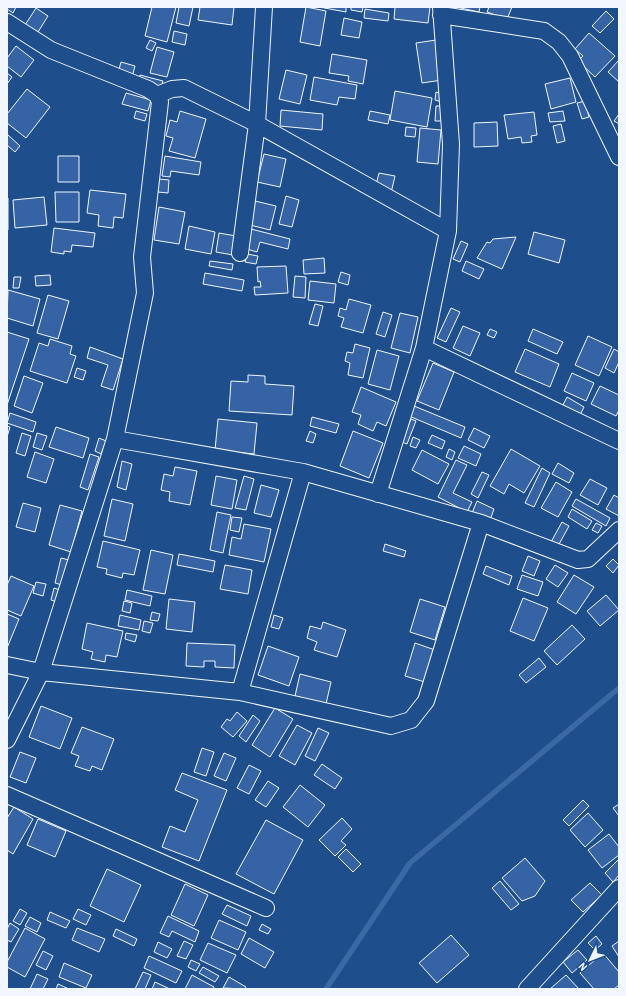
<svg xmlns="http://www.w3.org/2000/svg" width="626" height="996" viewBox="0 0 626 996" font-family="'Archivo Narrow',sans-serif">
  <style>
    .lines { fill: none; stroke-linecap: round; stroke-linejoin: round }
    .stream { stroke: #3b69a3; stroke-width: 5.5 }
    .building { fill: #3563a3; stroke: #f2f6ff }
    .minor-casing { stroke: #f2f6ff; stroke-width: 18 }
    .minor { stroke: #1f4e8c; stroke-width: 16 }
  </style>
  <rect width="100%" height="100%" fill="#1f4e8c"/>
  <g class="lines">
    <path class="stream" d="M326 989 410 863 619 688"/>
  </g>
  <path class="building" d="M7 7H16L13 13 7 9Z
    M152 7H176L167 42 145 36Z
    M179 7H193L189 26 176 23Z
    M200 7H234L232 25 198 20Z
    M306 7 326 11 320 46 300 42Z
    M319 7H346V12Z
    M351 7H363L362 12 351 10Z
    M395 7H430L428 23 394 19Z
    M456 7H480L479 12Z
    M489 7H512L507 19 487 12Z
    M36 8 48 16 38 32 25 25Z
    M365 9 389 13 388 21 364 18Z
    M606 11 614 19 600 33 592 26Z
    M344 18 362 22 359 38 341 35Z
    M174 31 187 34 185 45 172 42Z
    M589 33 615 56 595 77 578 61 583 56 575 49Z
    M150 40 156 43 152 51 146 48Z
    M436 40 442 80 422 83 416 43Z
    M16 46 34 60 21 77 7 66V58Z
    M157 47 174 52 167 77 150 73Z
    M332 54 367 60 363 84 348 81 349 76 329 73Z
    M619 60V82L608 72Z
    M121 62 135 66 132 77 118 73Z
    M286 70 307 75 300 104 279 99Z
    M7 73 12 77 7 84Z
    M140 75 163 81 161 89 138 83Z
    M314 77 357 85 355 99 339 97 337 105 310 100Z
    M570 78 576 102 551 109 545 84Z
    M27 89 50 107 26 138 7 123V114Z
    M395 91 432 98 427 127 390 120Z
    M436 92 443 94 442 102 435 100Z
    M126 93 151 100 148 111 122 104Z
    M585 101 589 117 582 119 577 103Z
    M436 106H445L443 121H435Z
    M281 110 323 114 322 130 280 126Z
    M136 111 147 114 145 121 134 118Z
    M180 111 206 119 195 158 169 151 173 138 166 136 170 120 177 122Z
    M370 111 390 115 388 124 368 120Z
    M563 111 565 121 550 122 548 113Z
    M534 112 537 135 531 136 532 142 522 143 521 137 508 139 504 115Z
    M619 114V124L614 121Z
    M497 122 498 146 474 147V123Z
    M561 124 565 141 557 143 553 126Z
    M406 127 416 128 415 137 405 136Z
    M420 128 441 130 438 164 417 162Z
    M7 134 20 146 15 152 7 145Z
    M264 154 286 159 280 187 257 182Z
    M58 156H79V182H58Z
    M165 156 201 162 199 175 171 171 170 177 162 176Z
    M379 173 395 176 391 193 375 189Z
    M159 179 169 180 168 193 158 192Z
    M90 190 126 194 123 218 114 217 113 228 98 226 99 215 87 213Z
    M55 192H79V222H56Z
    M286 196 299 200 292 227 279 224Z
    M44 197 47 225 15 228 13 200Z
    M7 198H8V230H7Z
    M255 201 276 206 270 230 250 225Z
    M159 207 185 212 179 244 154 240Z
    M189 226 215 232 211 254 185 249Z
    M54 228 95 233 93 247 72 245 71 252 64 251V254L51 252Z
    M251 229 290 239 288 249 260 242 257 252 247 249Z
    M534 232 565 240 559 263 528 254Z
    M219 233 236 236 233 255 216 252Z
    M516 237 502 269 477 258 487 242 490 243 493 239Z
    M461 241 468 244 460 262 453 259Z
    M247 254 258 256 256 264 245 262Z
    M324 258 325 273 304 274 303 260Z
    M210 261 233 264 232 270 209 266Z
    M466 261 484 269 479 279 462 271Z
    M286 266 288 293 255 295 254 287H261L260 281 258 282 257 267Z
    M341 272 350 275 348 285 338 282Z
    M205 273 244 280 242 291 203 284Z
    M50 275 51 285 36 286 35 276Z
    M295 276 306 277 305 298 293 297Z
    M14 277H21L19 288H13Z
    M310 281 336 284 334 303 308 300Z
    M8 290 40 299 33 326 7 318Z
    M48 295 69 301 58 339 37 333Z
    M349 299 371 305 363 333 341 327 344 318 338 316 340 308 346 310Z
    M315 304 323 306 318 326 309 324Z
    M451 308 460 312 446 342 437 338Z
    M383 312 392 315 385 337 376 334Z
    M400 313 418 317 410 353 391 348Z
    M463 326 480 333 470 356 453 348Z
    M490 329 497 332 494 338 487 335Z
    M533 329 563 342 557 354 528 341Z
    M7 332 29 339 7 405Z
    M588 336 612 347 599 376 575 365Z
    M50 339 72 346 70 354 76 356 67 383 30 371 39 343 48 346Z
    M355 344 370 348 363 378 348 375 350 363 345 361 347 352 353 353Z
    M90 347 123 359 113 390 101 386 108 365 87 358Z
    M525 349 559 364 550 387 515 372Z
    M614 349 619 352V362L614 373 605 368Z
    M377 350 399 356 390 390 368 384Z
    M433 363 454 372 439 410 417 401Z
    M77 368 86 371 83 380 74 377Z
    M572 373 594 383 586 401 564 391Z
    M248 375 265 376V384L294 386 292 415 229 411 231 381 248 382Z
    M24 376 43 383 32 413 14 406Z
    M600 386 619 395V410L616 416 591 404Z
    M361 387 396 402 386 426 377 422 373 431 358 424 361 415 352 412Z
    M567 397 584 407 580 415 563 405Z
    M414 406 465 427 461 438 409 416Z
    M10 413 36 422 33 432 7 423Z
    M312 417 339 424 336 433 310 426Z
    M218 419 257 423 254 454 215 450Z
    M411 419 416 421 407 444 402 442Z
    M7 426 10 427 7 437Z
    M56 427 89 438 83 458 49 447Z
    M474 428 490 436 484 448 468 440Z
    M310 431 316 434 313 443 306 441Z
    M353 431 383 443 369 478 340 466Z
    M22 433 31 436 25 456 16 453Z
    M37 433 47 436 42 450 33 447Z
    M432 435 445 441 442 449 428 443Z
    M413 437 420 440 416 448 410 446Z
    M99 438 106 441 101 454 95 451Z
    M464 446 481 454 476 466 458 458Z
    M449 449 455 452 452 460 446 457Z
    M511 449 540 466 524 493 509 484 504 494 490 486Z
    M422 450 449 464 438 484 412 470Z
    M35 452 54 459 46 483 27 477Z
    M90 454 99 457 88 490 80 487Z
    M456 460 467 465 453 493 472 502 467 512 438 497Z
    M122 461 132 464 126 490 117 487Z
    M558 463 574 473 569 483 552 474Z
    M175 467 197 471 190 505 169 501 170 492 161 490 164 474 173 476Z
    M542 468 550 473 534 507 525 503Z
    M482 472 489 475 478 498 471 494Z
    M216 476 237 480 232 509 211 505Z
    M244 476 254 479 246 510 235 508Z
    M590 479 607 488 598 505 580 495Z
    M556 482 572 492 558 517 541 508Z
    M261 485 279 490 271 517 254 513Z
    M614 495 619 498V516L606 509Z
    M112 499 133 504 125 541 104 536Z
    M576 499 610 518 606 526 572 506Z
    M477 501 494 509 490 520 472 513Z
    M23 503 41 508 35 532 16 527Z
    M60 505 82 511 71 552 49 545Z
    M572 509 592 521 587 529 568 517Z
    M217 512 231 515 223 553 210 550Z
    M232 517 242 518 239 532 230 530Z
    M562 522 569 526 558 546 551 542Z
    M596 523 602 526 598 533 592 530Z
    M244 524 271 529 264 562 229 555 232 537 241 539Z
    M103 541 140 550 134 575 123 573 122 578 106 574 107 569 97 567Z
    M385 544 406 551 404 557 383 551Z
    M151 550 173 555 165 594 143 590Z
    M179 554 215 561 213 572 177 565Z
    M528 556 540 561 534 576 522 571Z
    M61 558 69 560 62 585 55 583Z
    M613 559 619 565 613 573 606 566Z
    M225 565 252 570 248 594 220 589Z
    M555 565 568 573 558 587 546 579Z
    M486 566 512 576 509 585 483 574Z
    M522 575 543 582 538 596 517 589Z
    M574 575 594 587 576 614 557 602Z
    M11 576 34 586 21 616 7 610V585Z
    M36 582 46 584 43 596 33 593Z
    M54 588 60 590 57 602 51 600Z
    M127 590 152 596 150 606 125 600Z
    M606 595 619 610 600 626 587 611Z
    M523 598 548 608 534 641 510 631Z
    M169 599 195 602 192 632 166 629Z
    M420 599 445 607 435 640 410 632Z
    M124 601 132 603 130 613 122 611Z
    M152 612 160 614 158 621 150 620Z
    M7 614 19 619 7 648Z
    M120 615 141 620 139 630 118 626Z
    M274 615 283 618 279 629 271 627Z
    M144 621 153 623 150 633 142 631Z
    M323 622 346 630 337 657 314 650 317 642 307 638 310 626 321 629Z
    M87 623 123 631 117 657 106 655 105 662 91 659 93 652 82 649Z
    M572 625 585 639 557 665 544 651Z
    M126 633 137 635 135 642 125 639Z
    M187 643 235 645 234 668 215 667V661H204V667L186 666Z
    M415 643 435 650 425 682 405 676Z
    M268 646 299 657 289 686 258 675Z
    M539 658 546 667 526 683 519 675Z
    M300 674 331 682 326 704 295 696Z
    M41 706 72 718 60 749 29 737Z
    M275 708 293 719 270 757 252 745Z
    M237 712 247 721 233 737 221 727 227 719 230 721Z
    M253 715 260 721 246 742 239 736Z
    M297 725 312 733 295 765 279 756Z
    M82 727 114 739 102 770 92 766 90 771 75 766 79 756 71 753Z
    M318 728 329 733 315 761 305 756Z
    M202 748 214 752 206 776 194 772Z
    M20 752 36 758 26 783 10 777Z
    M224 753 236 758 226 781 214 776Z
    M322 764 342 778 335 789 314 775Z
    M249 765 261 771 249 794 237 788Z
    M182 773 227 790 199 861 162 847 170 826 185 832 198 800 175 790Z
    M268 781 279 788 266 807 255 800Z
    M300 785 325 805 308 827 283 807Z
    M583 800 589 806 569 826 563 820Z
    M619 804V816L613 808Z
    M14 807 33 819 13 854 7 850V818Z
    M588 813 603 830 585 847 570 830Z
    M342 818 352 829 341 841 346 845 335 856 319 840Z
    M38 819 66 831 55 857 27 845Z
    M266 820 303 840 274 894 236 874Z
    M609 834 619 847V855L602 868 588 850Z
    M346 849 361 864 353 872 338 857Z
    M525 858 545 881 535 896 522 901 502 878Z
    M619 859V875L613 882 605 873Z
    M107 869 141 885 124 922 90 906Z
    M500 881 519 904 511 910 492 888Z
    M590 883 602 895 583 912 571 900Z
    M185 884 208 895 194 926 171 915Z
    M227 905 251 916 247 926 222 914Z
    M20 909 27 913 20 925 13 921Z
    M78 909 91 915 86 925 73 919Z
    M50 912 70 921 66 928 47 920Z
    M168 916 199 931 195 942 172 931 169 937 160 933Z
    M30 917 41 923 37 932 25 926Z
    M219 920 246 932 238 950 211 938Z
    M10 923 19 929 11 942 7 940V929Z
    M262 924 271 929 268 934 259 930Z
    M25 928 45 939 25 977 7 967V962Z
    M77 928 105 939 99 952 72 940Z
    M116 929 137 939 134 946 113 936Z
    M451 935 469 955 437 983 419 963Z
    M596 936 602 944 595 950 588 943Z
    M249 938 274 952 265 968 241 954Z
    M184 941 193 945 186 959 177 956Z
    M619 941V957L612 946Z
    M158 942 172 949 167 958 154 952Z
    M208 943 236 955 227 973 200 960Z
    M578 950 587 960 572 973 563 962Z
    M43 951 53 956 46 970 36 965Z
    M603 953 619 972V985L614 989H594L580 973Z
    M149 956 182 971 176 983 144 968Z
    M191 960 200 964 196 971 188 967Z
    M64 963 92 975 86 988 59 977Z
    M203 967 219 976 215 982 199 973Z
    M143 972 151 975 145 989H135Z
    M37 974 48 979 43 989H30Z
    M192 975 214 987 213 989H185Z
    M566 975 579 989H550Z
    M229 977 246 987 245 989 223 988Z
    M155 982 170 989H152Z
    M58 984 69 989H56Z"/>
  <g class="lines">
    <defs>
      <path id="minor" d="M441 15 544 31 559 42 570 56 619 157
        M7 22 51 50 148 89 157 95 160 102 142 257 145 293 115 439 41 672 7 740
        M157 95 172 89 184 88 257 124 448 231
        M240 253 257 124 264 7
        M424 348 619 441
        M115 439 303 472 481 523 578 560 588 559 619 530
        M378 494 424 348 448 231 451 144 441 7
        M7 665 41 672 240 692 391 726 411 720 426 701 481 523
        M240 692 303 472
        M7 795 266 908
        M527 989 619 888"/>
    </defs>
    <use href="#minor" class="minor-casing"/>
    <use href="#minor" class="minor"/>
  </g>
  <rect width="626" height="996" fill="none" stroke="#f2f6ff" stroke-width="16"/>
  <g transform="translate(590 960) rotate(227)" stroke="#1f4e8c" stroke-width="3" paint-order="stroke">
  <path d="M0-3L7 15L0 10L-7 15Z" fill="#f2f6ff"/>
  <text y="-6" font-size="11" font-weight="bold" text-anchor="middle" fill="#f2f6ff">N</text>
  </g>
</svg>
